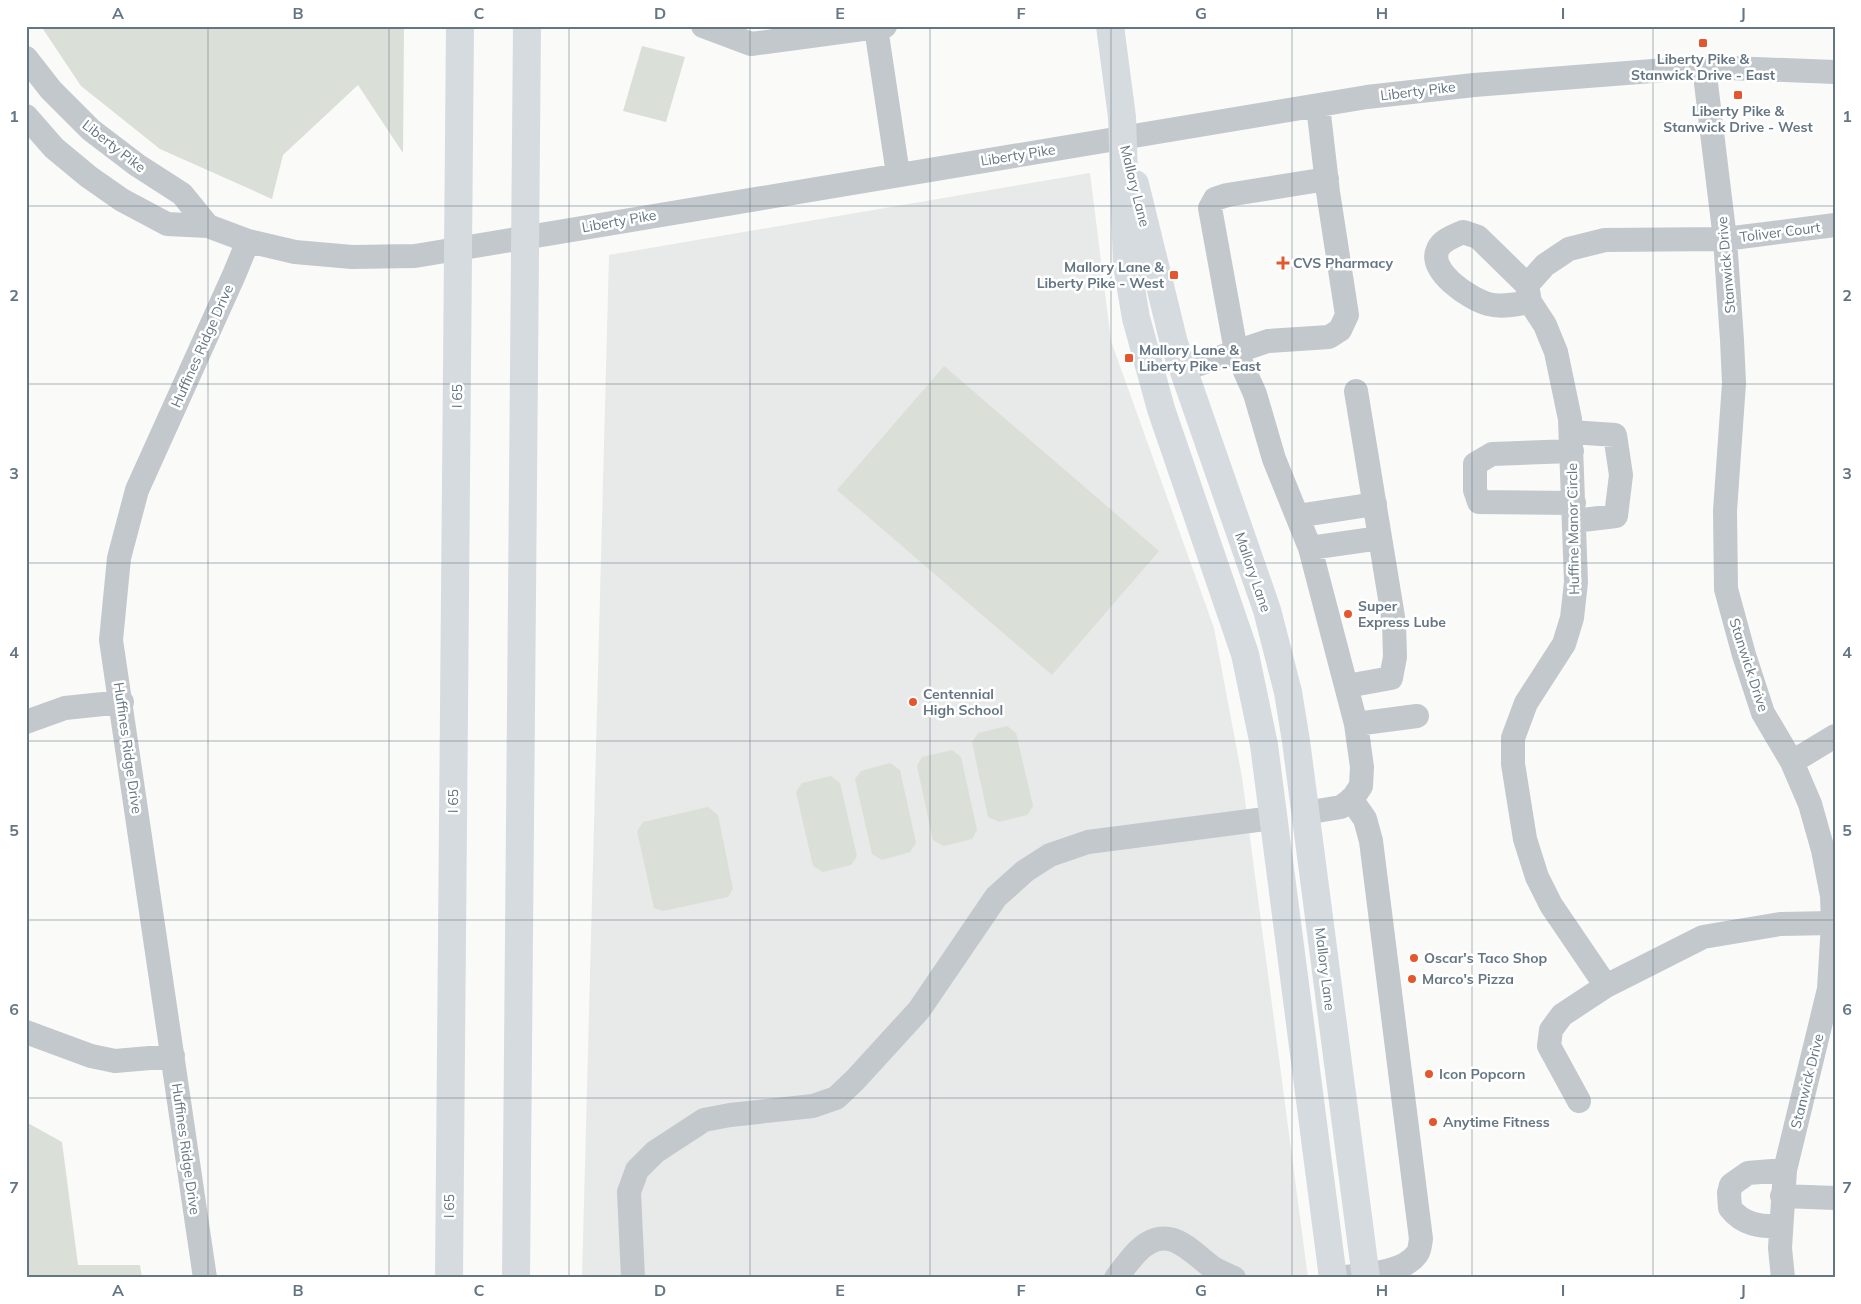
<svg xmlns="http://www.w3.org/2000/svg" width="1861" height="1304" viewBox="0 0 1861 1304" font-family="Mulish,sans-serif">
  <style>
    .built { fill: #e8e9e9 }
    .green { fill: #dadfd7 }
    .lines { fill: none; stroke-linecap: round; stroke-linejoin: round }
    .minor { stroke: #c3c8cc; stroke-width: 24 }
    .major { stroke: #d6dbdf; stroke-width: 28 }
    .highway { stroke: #d6dbdf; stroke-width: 28 }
    .grid { fill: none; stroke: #657683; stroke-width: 1; stroke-opacity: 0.55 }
    .poi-dot { fill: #e4572e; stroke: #fff; stroke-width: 2 }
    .labels { text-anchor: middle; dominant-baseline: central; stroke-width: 5; stroke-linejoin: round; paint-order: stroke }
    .poi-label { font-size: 14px; font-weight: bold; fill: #657683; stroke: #fff; text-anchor: start }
    .street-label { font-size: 14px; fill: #657683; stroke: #fff }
    .neatline { fill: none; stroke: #657683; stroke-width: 2 }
    .grid-label { font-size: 16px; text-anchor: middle; font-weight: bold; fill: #657683 }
  </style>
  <rect width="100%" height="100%" fill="#fafaf8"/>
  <path class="built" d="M1090 173 1111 341 1214 628 1242 777 1308 1278H582L609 255Z"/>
  <path class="green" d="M41 26H404L403 153 358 85 283 155 272 199 160 149 81 86Z
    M642 46 685 57 666 122 623 111Z
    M944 366 1159 551 1052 675 837 490Z
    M1007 726 1016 733 1033 806 1027 815 999 822 988 817 972 742 978 733Z
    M952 750 961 757 977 830 972 839 944 846 933 840 917 766 922 757Z
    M890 763 900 770 916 843 910 852 882 860 872 854 855 779 861 771Z
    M831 776 840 783 857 856 851 865 823 872 813 866 796 792 802 783Z
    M708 807 718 815 733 889 728 897 663 911 654 908 637 831 643 822Z
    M26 1122 62 1142 78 1265H140L142 1278H26Z"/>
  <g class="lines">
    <path class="minor" d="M703 26 751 44 885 26
      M876 28 898 174
      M26 58 51 90 91 130 137 165 182 194 208 226
      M1704 67 1725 239 1732 340 1734 383 1725 511 1726 589 1744 655 1763 713 1792 762 1810 804 1823 850 1832 896 1833 923 1829 989 1785 1170 1780 1248 1783 1278
      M26 116 54 148 89 177 122 200 167 224 208 226 248 241 295 252 352 257 415 256 1367 97 1474 85 1704 67 1835 72
      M1527 285 1478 237 1463 232C1454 236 1442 240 1438 249 1427 271 1470 299 1488 304 1502 308 1517 304 1530 302
      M1182 370 1268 341 1329 337 1340 330 1347 315 1328 192 1318 106
      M1571 432 1615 435 1621 475 1616 516 1574 521
      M1572 451 1492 454 1475 464V490L1479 502 1574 503
      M1297 516 1375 504
      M1310 548 1380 538
      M1347 686 1391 678 1395 657 1394 623 1356 391
      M26 722 65 708 122 702
      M1356 724 1417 716
      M1792 762 1835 736
      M1305 813 1341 807 1353 798 1361 786 1362 767 1356 724 1310 548 1274 459 1255 394 1236 351 1210 208 1215 199 1227 195 1327 179
      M1606 986 1551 905 1537 877 1525 839 1513 764V738L1526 703 1564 644 1572 618 1576 582 1570 419 1556 352 1545 325 1530 302 1527 285 1545 265 1569 249 1605 240 1725 239 1835 225
      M26 1032 91 1056 115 1061 173 1056
      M1579 1101 1549 1046 1551 1030 1562 1015 1606 986 1703 937 1780 924 1833 923
      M1782 1196 1835 1198
      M1781 1226C1761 1227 1743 1225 1730 1208L1729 1193 1731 1185 1748 1173 1785 1170
      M205 1278 111 640 119 558 137 490 234 275 248 241
      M633 1278 629 1192 637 1170 655 1152 704 1120 730 1115 813 1106 836 1098 855 1080 919 1010 996 897 1025 871 1050 855 1088 842 1273 818
      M1116 1278C1123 1269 1130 1259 1138 1251 1168 1222 1189 1250 1213 1268 1220 1272 1227 1275 1234 1278
      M1336 1278C1360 1274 1402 1275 1417 1254 1420 1250 1420 1244 1421 1239L1371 841 1365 819 1351 799"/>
    <path class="major" d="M1110 26 1122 117 1127 265 1136 318 1161 409 1245 654 1264 745 1333 1278
      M1135 184 1174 343 1267 610 1288 692 1296 741 1366 1278"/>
    <path class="highway" d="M449 1278 460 26
      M516 1278 527 26"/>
  </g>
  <path class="grid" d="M208 26V1278M389 26V1278M569 26V1278M750 26V1278M930 26V1278M1111 26V1278M1292 26V1278M1472 26V1278M1653 26V1278M26 206H1835M26 384H1835M26 563H1835M26 741H1835M26 920H1835M26 1098H1835"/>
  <g class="poi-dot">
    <rect x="1698" y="38" width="10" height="10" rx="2.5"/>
    <rect x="1733" y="90" width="10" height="10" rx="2.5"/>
    <path d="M1280.5 255.5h5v5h5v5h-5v5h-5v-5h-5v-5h5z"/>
    <rect x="1169" y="270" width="10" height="10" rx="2.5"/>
    <rect x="1124" y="353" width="10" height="10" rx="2.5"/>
    <circle cx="1348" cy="614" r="5"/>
    <circle cx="913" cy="702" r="5"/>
    <circle cx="1414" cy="958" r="5"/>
    <circle cx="1412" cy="979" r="5"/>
    <circle cx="1429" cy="1074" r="5"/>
    <circle cx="1433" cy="1122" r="5"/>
  </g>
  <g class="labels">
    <g class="poi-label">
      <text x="1703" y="59" text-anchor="middle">Liberty Pike &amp;<tspan x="1703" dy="16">Stanwick Drive - East</tspan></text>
      <text x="1738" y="111" text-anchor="middle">Liberty Pike &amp;<tspan x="1738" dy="16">Stanwick Drive - West</tspan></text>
      <text x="1293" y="263">CVS Pharmacy</text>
      <text x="1164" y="267" text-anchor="end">Mallory Lane &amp;<tspan x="1164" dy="16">Liberty Pike - West</tspan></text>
      <text x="1139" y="350">Mallory Lane &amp;<tspan x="1139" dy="16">Liberty Pike - East</tspan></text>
      <text x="1358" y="606">Super<tspan x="1358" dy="16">Express Lube</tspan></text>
      <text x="923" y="694">Centennial<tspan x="923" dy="16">High School</tspan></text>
      <text x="1424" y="958">Oscar's Taco Shop</text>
      <text x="1422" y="979">Marco's Pizza</text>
      <text x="1439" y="1074">Icon Popcorn</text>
      <text x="1443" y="1122">Anytime Fitness</text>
    </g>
    <g class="street-label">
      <text transform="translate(1418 91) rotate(-7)">Liberty Pike</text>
      <text transform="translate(114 146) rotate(38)">Liberty Pike</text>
      <text transform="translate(1018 155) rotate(-9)">Liberty Pike</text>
      <text transform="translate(1135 186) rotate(76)">Mallory Lane</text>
      <text transform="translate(619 221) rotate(-10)">Liberty Pike</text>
      <text transform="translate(1780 232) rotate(-7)">Toliver Court</text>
      <text transform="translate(1726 265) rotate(-95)">Stanwick Drive</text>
      <text transform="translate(202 346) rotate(-66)">Huffines Ridge Drive</text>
      <text transform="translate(457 396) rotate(-89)">I 65</text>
      <text transform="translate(1573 529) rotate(-91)">Huffine Manor Circle</text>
      <text transform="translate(1253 572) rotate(71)">Mallory Lane</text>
      <text transform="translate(1749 665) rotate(72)">Stanwick Drive</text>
      <text transform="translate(128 748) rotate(82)">Huffines Ridge Drive</text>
      <text transform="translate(453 801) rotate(-89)">I 65</text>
      <text transform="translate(1325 969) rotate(83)">Mallory Lane</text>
      <text transform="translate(1807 1081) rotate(-76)">Stanwick Drive</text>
      <text transform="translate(186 1149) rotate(82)">Huffines Ridge Drive</text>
      <text transform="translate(449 1206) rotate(-89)">I 65</text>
    </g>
  </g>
  <rect width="1861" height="1304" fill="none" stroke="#ffffff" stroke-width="55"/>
  <rect x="28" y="28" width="1806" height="1248" class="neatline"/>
  <g class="grid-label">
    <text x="118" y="19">A</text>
    <text x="298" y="19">B</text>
    <text x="479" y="19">C</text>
    <text x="660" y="19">D</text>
    <text x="840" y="19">E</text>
    <text x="1021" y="19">F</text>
    <text x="1201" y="19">G</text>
    <text x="1382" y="19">H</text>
    <text x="1563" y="19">I</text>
    <text x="1743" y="19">J</text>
    <text x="14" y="122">1</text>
    <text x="1847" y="122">1</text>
    <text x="14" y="301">2</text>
    <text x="1847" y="301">2</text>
    <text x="14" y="479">3</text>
    <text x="1847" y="479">3</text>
    <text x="14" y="658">4</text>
    <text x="1847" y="658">4</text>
    <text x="14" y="836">5</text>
    <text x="1847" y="836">5</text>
    <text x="14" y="1015">6</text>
    <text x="1847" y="1015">6</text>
    <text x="14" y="1193">7</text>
    <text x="1847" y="1193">7</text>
    <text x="118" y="1296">A</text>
    <text x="298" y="1296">B</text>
    <text x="479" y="1296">C</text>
    <text x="660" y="1296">D</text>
    <text x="840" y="1296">E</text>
    <text x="1021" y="1296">F</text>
    <text x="1201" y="1296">G</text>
    <text x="1382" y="1296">H</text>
    <text x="1563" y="1296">I</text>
    <text x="1743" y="1296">J</text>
  </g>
</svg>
